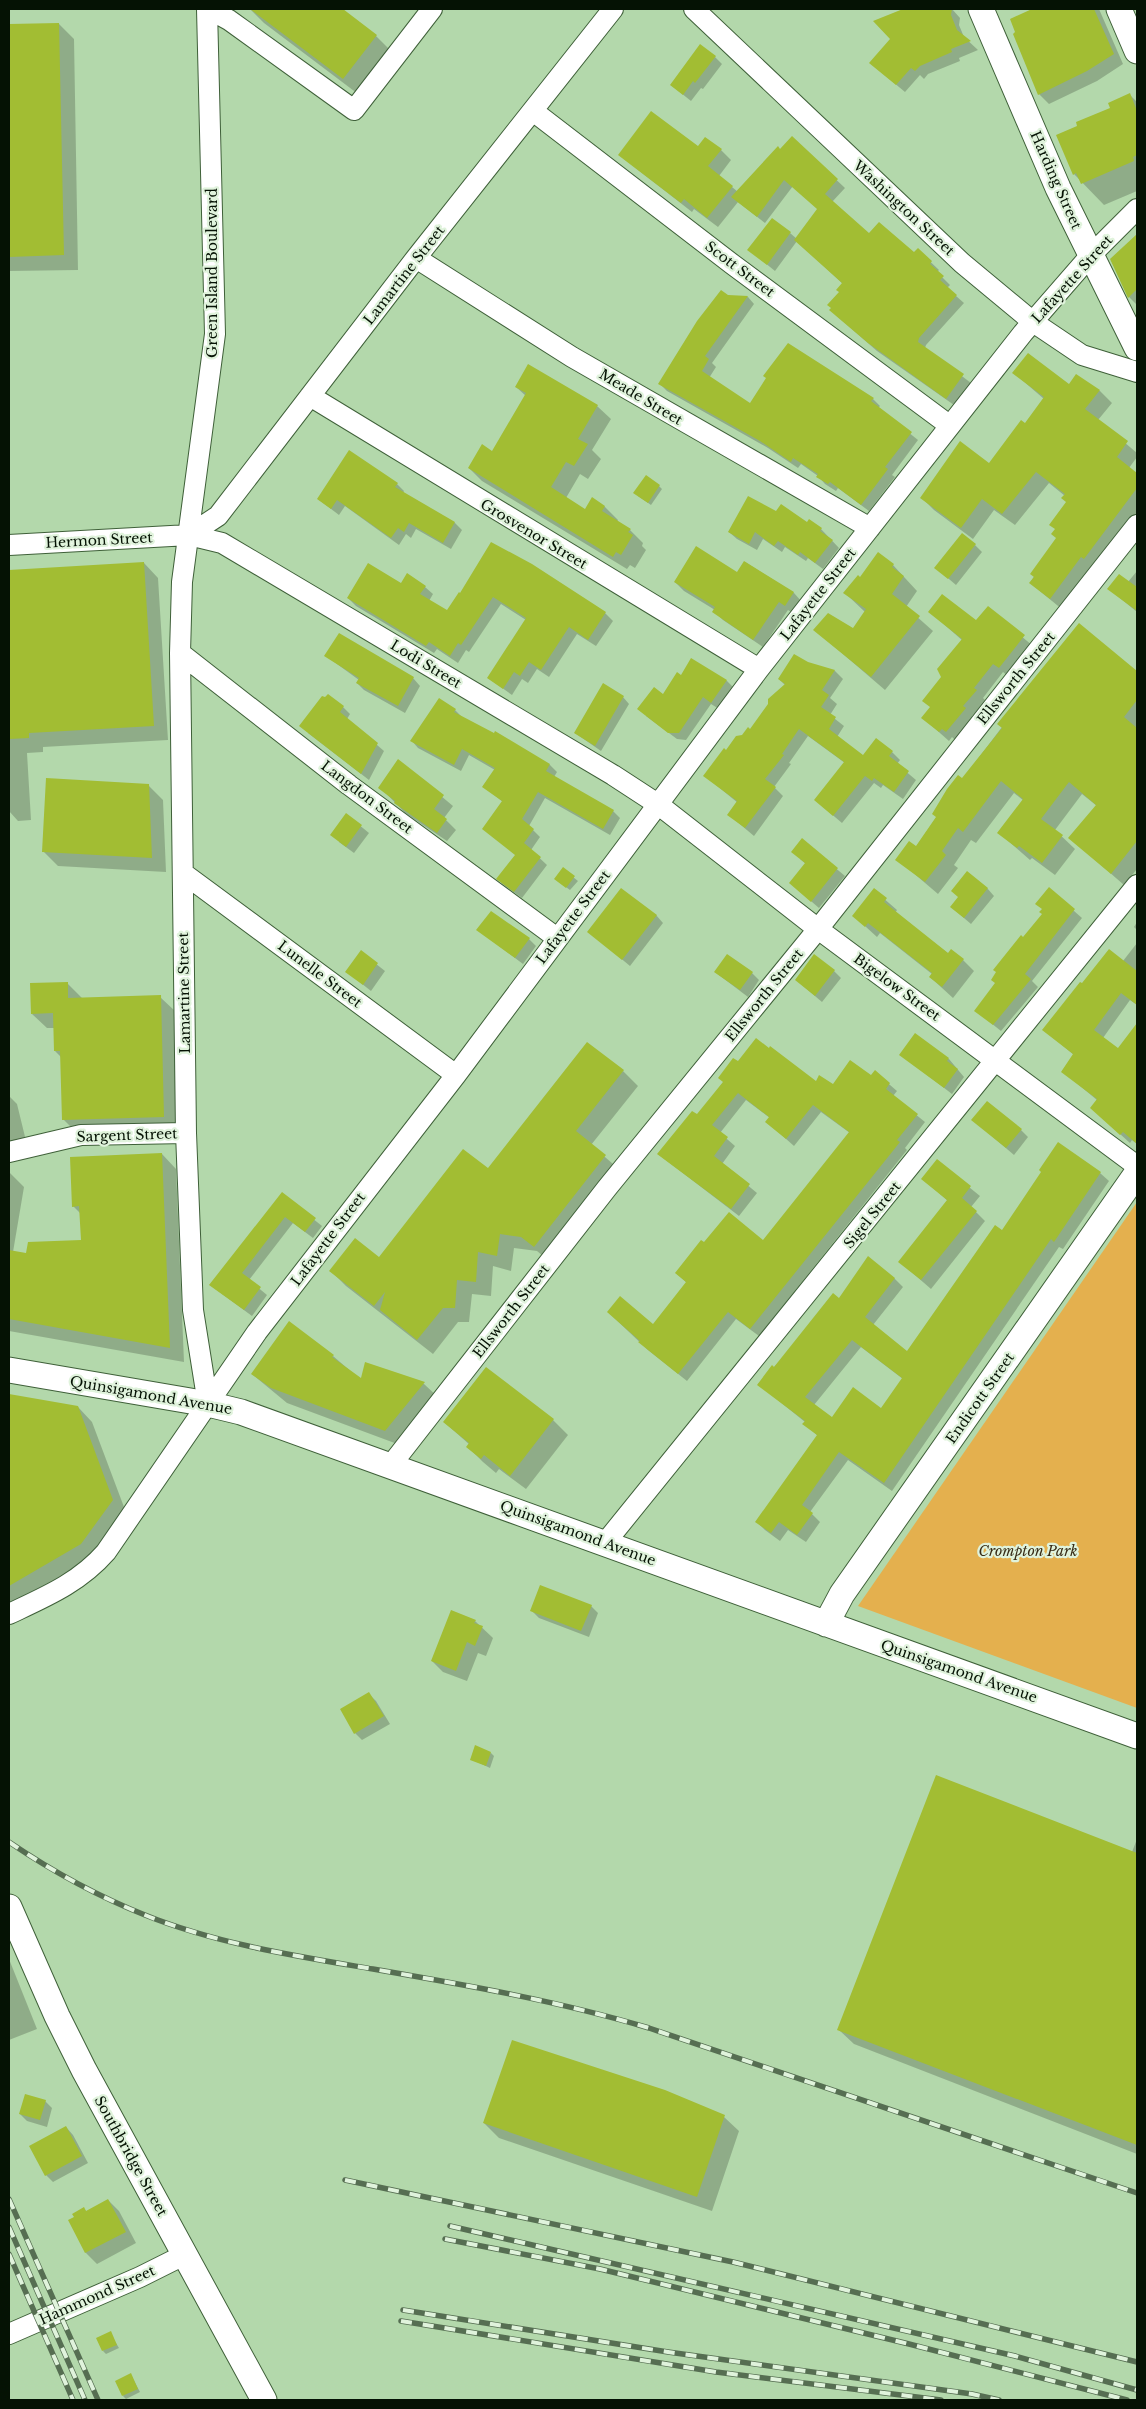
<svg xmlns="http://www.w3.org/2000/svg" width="1146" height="2409" viewBox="0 0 1146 2409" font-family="'Libre Baskerville',serif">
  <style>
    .green { fill: #e4b04e }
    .shadow { fill: #0003; fill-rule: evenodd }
    .building { fill: #a2bd33; fill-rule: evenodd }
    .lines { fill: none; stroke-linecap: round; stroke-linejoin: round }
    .minor-casing { stroke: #3f6039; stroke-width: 22 }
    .major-casing { stroke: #3f6039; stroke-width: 27 }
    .minor { stroke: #fff; stroke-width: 20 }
    .major { stroke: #fff; stroke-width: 25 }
    .rail-casing { stroke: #566e52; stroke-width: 5.5 }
    .rail { stroke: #e0f3dc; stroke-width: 4; stroke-dasharray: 11; stroke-linecap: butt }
    .labels { text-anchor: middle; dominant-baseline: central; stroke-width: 4.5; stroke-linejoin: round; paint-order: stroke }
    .street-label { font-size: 14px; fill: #051204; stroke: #e0f3dc }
    .park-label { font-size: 14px; font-style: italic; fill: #382c17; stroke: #e0f3dc }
  </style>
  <rect width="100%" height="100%" fill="#b3d8ab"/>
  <path class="green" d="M1137 1202V1708L858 1606Z"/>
  <path class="shadow" d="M250 9H341L376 36 398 58 366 100 264 23Z
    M906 9H952L960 18 959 25 964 37 978 50 959 58 960 61 928 74 924 79 920 75 905 92 870 63 891 39 875 22Z
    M1036 9H1099L1123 64 1097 81 1049 104 1039 94 1011 19Z
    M59 24 74 39 78 270 9 271V25Z
    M715 57 722 64 703 89 701 88 691 101 671 85Z
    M1130 95 1137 102V191L1104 205 1074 174 1079 127 1112 108Z
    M792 138 845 188 832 202 869 235 914 254 918 250 939 270 937 272 950 285 947 288 964 303 926 345 925 348 971 383 954 405 877 351 838 317 840 292 843 284 797 241 775 271 749 250 790 233 797 239 818 209 793 186 765 223 738 202 718 227 694 209 692 212 619 155 698 148 721 150 731 160 719 176 738 192Z
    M1137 236V305L1129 297 1111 260Z
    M727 296 748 297 754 304 712 363 716 367 709 378 750 404 873 399 880 406 878 408 918 440 892 475 895 477 869 511 838 488 836 491 825 484 818 476 801 464 798 468 768 448 667 391 660 384Z
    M1014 373 1100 391 1112 403 1098 420 1137 453V457L1129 468 1137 475V516L1063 610 1030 583 1057 539 1056 530 1068 503 1065 496 1049 483 1015 525 994 510 973 539 934 510 922 498 990 464 1025 425 1044 399Z
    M516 387 597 406 611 419 592 450 601 459 588 479 580 474 566 498 585 511 592 499 605 507 618 520 617 522 630 530 643 543 642 546 646 550 635 568 630 565 627 569 482 481 469 468 493 452 526 396Z
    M397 484 404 491 403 493 455 523 462 530 451 549 416 529 411 538 406 534 399 545 345 506 339 515 318 499Z
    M659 486 662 489 651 505 638 496Z
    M777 513 821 529 839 548 823 569 808 558 806 561 785 547 782 552 763 539 757 550 737 539 729 532Z
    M492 543 605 613 613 621 596 646 577 634 549 677 537 669 528 683 522 679 512 695 488 678 526 620 501 604 469 652 466 650 458 663 437 649 434 653 356 606 348 598 401 584 425 587 433 594 429 601 447 612 461 595Z
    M975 545 982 552 956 585 936 568Z
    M745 562 794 593 802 602 794 614 788 610 763 647 723 620 714 611 715 610 684 591 675 582 738 573Z
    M144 563 158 578 168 740 43 747V752L27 753 31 820 18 821 9 811V571Z
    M893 565 917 591 906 607 933 631 885 690 815 630H853L865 612 845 593 860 579Z
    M1137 571V612L1109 589 1128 582Z
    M988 608 1033 646 1009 677 1003 672 983 698 986 701 972 716 974 718 956 741 952 737 949 741 923 718 931 708 943 677 963 641 930 612 976 622Z
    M1079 625 1137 672V869L1124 885 1070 838 1097 806 1082 794 1055 830 1075 849 1055 875 1032 858 1030 860 999 833 1024 801 1014 793 976 843 971 840 954 865 958 868 938 894 897 859 916 847 962 780Z
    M326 656 413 678 420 686 405 713 364 690 357 683 359 680Z
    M692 660 727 681 734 688 719 709 711 704 686 740 677 739 646 716 681 677Z
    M808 664 835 671 843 679 830 698 837 704 830 715 844 726 837 737 863 756 892 752 900 760 897 764 916 780 903 799 883 785 881 788 874 783 842 823 815 800 845 763 808 736 789 763 791 764 774 787 783 796 754 836 729 815 738 803 705 776 726 751 750 731 785 685 779 679Z
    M623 697 629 704 601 751 575 733Z
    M325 699 343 707 350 714 347 719 384 751 369 780 308 733Z
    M455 710 462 717 494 735 495 733 550 765 557 772 554 777 613 811 620 818 610 835 545 798 529 826 540 837 531 850 547 865 522 898 505 886 498 879 516 856 503 802 483 786 495 770 469 755 461 771 418 748 412 741Z
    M398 760 453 806 444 818 456 830 447 841 405 813 380 787Z
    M148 785 163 800 166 872 58 866 43 851Z
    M347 815 369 833 354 853 339 842Z
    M802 840 845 876 819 908 790 883 806 864 800 859Z
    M563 869 578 881 570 890 559 882Z
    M987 888 994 896 971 924 951 907Z
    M1049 889 1082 918 1032 981 1038 987 1001 1031 976 1011 1043 914Z
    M874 890 897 910 895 913 949 954 963 960 974 971 953 998 930 977 932 974 880 933 877 937 854 916Z
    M656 915 663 923 630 966 589 932Z
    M1137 922V930L1134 927Z
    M478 930 529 939 536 946 523 964Z
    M1137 943V1005L1130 1000 1103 1038 1118 1050 1137 1024V1144L1132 1140 1130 1143 1100 1116 1097 1100 1062 1071 1074 1055 1044 1030 1083 985 1123 961Z
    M361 952 385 971 371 991 347 972Z
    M834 971 841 978 822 1002 796 980Z
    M715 972 752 973 759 980 748 997Z
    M68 984 83 999 160 997 175 1011 178 1132 78 1134 63 1119 62 1058 55 1051V1028H47L32 1014Z
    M901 1055 949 1059 964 1077 952 1094Z
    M738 1063 833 1086 872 1077 875 1072 897 1091 893 1096 925 1122 905 1148 907 1150 759 1336 736 1319 687 1381 648 1350 608 1312 653 1326 687 1283 676 1273 704 1244 763 1242 850 1133 821 1112 794 1146 767 1122 770 1118 746 1100 720 1133 735 1146 722 1164 757 1193 739 1216 658 1154 697 1116Z
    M623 1071 638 1086 591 1145 620 1170 549 1261 537 1251 514 1248 511 1271 493 1266 491 1296 472 1294 469 1322H458L433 1354 346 1286 331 1271 379 1258 488 1170Z
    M9 1096 17 1104 28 1149 9 1153Z
    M973 1120 1021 1130 1028 1137 1014 1155Z
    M162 1154 176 1169 184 1362 9 1331V1172L24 1187 13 1252 28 1254 82 1241 81 1214 73 1206Z
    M937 1161 980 1196 971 1207 985 1221 931 1289 900 1262 948 1201 923 1179Z
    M1100 1173 1109 1181 1063 1249 1059 1247 892 1491 848 1460 810 1512 820 1522 806 1542 788 1530 780 1541 765 1530 757 1522 818 1436 804 1423 805 1422 758 1384 839 1299 894 1278 903 1287 873 1325 907 1353 1002 1232ZM861 1347 903 1379 881 1409 832 1419 814 1405Z
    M282 1194 322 1226 313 1238 293 1223 249 1280 267 1295 252 1316 210 1285Z
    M333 1356 361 1380 366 1364 424 1384 439 1398 400 1445 287 1403 252 1374Z
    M486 1368 553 1420 568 1435 526 1489 499 1469 496 1473 483 1462 468 1447 470 1445 444 1422Z
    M9 1395 78 1407 92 1422 127 1515 95 1559 9 1608Z
    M591 1606 598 1613 589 1637 539 1618 532 1611Z
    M475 1621 493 1638 486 1656 478 1653 467 1681 443 1672 432 1661Z
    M369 1694 376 1701 390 1724 362 1740 355 1733Z
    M491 1753 494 1756 490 1768 471 1759Z
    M1137 1839V2154L854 2044 839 2030 1132 1852Z
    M9 1959 37 2029 9 2040Z
    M45 2101 52 2108 47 2127 27 2121 20 2114Z
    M724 2117 739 2131 712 2211 499 2138 484 2123Z
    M66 2127 73 2135 88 2163 53 2182 46 2175Z
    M108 2200 119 2211 136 2243 97 2264 86 2253 70 2221 84 2209 87 2212Z
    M110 2333 119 2348 106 2354 103 2351Z
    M131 2375 140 2392 126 2399 123 2396Z"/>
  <path class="building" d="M250 9H343L377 35 343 79Z
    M903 9H952L951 15 957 30 971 41 951 49 952 52 920 66 915 71 911 68 896 85 869 63 890 39 873 21Z
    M1032 9H1094L1114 54 1087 71 1038 95 1013 34 1015 32 1010 19Z
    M59 23 64 255 9 257V24Z
    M700 44 716 56 695 83 693 81 683 95 670 85Z
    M1130 93 1137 111V155L1133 157 1134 161 1081 184 1076 173 1073 175 1056 135 1077 126 1076 122 1110 108 1108 103Z
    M651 111 698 146 705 137 722 149 708 166 733 186 707 218 684 199 681 203 618 155Z
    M792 136 838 179 825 194 869 233 879 222 914 252 918 248 932 261 930 264 944 276 940 280 957 295 919 338 918 342 964 374 946 399 868 343 829 310 831 308 827 305 839 292 836 290 842 283 794 240 817 209 784 180 757 217 731 197 778 146 780 149Z
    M772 218 791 232 767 265 747 250Z
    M1137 234V289L1128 298 1110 259Z
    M721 290 728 295 748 296 705 356 709 359 702 371 750 403 766 378 763 376 788 343 874 398 871 401 912 432 885 467 888 469 861 505 830 482 828 484 816 477 818 474 793 458 791 462 760 441 658 384 697 321Z
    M1028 353 1069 384 1076 374 1100 390 1085 409 1128 441 1117 457 1137 473V488L1084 559 1081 557 1050 599 1029 583 1034 577 1030 574 1056 538 1051 534 1055 529 1049 525 1066 502 1061 498 1065 494 1036 472 1002 514 982 499 961 528 920 498 960 441 989 463 1021 420 1025 423 1044 397 1012 373Z
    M528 364 598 405 578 439 588 444 574 466 566 462 551 487 585 509 592 497 605 506 602 511 631 529 628 532 633 535 621 555 616 552 613 557 468 468 482 444 492 451 526 393 515 387Z
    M349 450 398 483 395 487 455 522 443 543 409 523 404 532 398 528 391 538 337 500 331 509 317 499Z
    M646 475 660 485 648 503 633 493Z
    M748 496 776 511 781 504 807 522 809 519 822 528 820 531 833 540 815 563 800 552 798 555 778 541 774 546 755 532 749 544 728 532Z
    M962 533 976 544 948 579 934 568Z
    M491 542 532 564 606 612 588 640 569 627 541 670 529 662 520 676 514 672 503 689 487 678 526 618 493 597 461 645 458 643 450 656 429 642 426 646 347 598 368 563 401 583 407 573 426 586 420 594 447 610 459 592 460 593Z
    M696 546 737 572 744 561 794 592 785 606 779 602 753 640 712 612 715 607 674 582Z
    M878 552 894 564 892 567 904 576 892 594 920 616 871 677 813 630 828 613 853 628 866 609 843 593 858 575 860 577Z
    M144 562 154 726 29 733V738L9 739V570Z
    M1119 574 1137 587V611L1107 589Z
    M942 594 976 620 988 606 1025 635 999 668 993 664 974 688 977 690 963 706 966 708 946 732 942 729 939 732 921 718 930 707 922 701 941 677 937 669 962 639 928 612Z
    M1079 623 1137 671V700L1124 717 1137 728V841L1111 874 1068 838 1096 805 1069 782 1041 819 1063 835 1042 863 1019 846 1017 848 997 833 1023 799 1001 781 963 832 958 828 942 851 946 855 925 882 895 860 909 841 916 846 936 817 932 814 947 789 958 775 962 778 1002 728 997 724Z
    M339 633 414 677 398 706 356 683 359 678 324 656Z
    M794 654 808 662 835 670 822 690 829 695 821 707 836 717 829 729 863 755 876 738 893 751 889 756 909 771 894 792 874 778 872 781 865 776 833 816 814 800 844 762 799 729 782 754 784 755 765 779 776 787 745 828 727 815 737 801 703 776 724 748 726 750 736 736 742 735 748 727 750 729 768 704V699L785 684 778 679Z
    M691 658 727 680 711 703 703 697 679 733H668L637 709 654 687 663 694 677 672 681 675Z
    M603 683 624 696 595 746 574 733Z
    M328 694 344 706 340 712 378 743 361 774 299 726 322 696 325 697Z
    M439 698 456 709 454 712 494 733 495 731 550 764 546 771 614 810 603 829 538 792 522 819 534 829 524 843 541 857 514 892 496 879 515 855 482 829 502 801 482 787 495 768 462 749 454 765 410 741Z
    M398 759 444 795 434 809 447 819 437 833 394 803 395 801 378 788Z
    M46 778 149 784 152 858 42 852Z
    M346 813 362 825 346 847 330 835Z
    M802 838 838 868 811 902 789 883 805 863 791 852Z
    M563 867 575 876 566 888 554 879Z
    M967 871 988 888 964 918 950 907 958 897 951 891Z
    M1049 887 1075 909 1025 974 1031 979 993 1025 974 1011 995 983 991 980 996 972 993 970 1021 935 1023 937 1042 914 1039 912 1042 909 1035 904Z
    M621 888 657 915 622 960 587 932Z
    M874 888 887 898 884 902 948 953 951 949 964 959 942 987 929 977 932 973 868 923 865 927 852 916Z
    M491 911 530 938 515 958 476 930Z
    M1109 949 1137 971V1005L1121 993 1094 1030 1118 1048 1137 1023V1144L1123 1132 1120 1135 1090 1108 1097 1099 1061 1072 1073 1054 1042 1030 1080 982 1082 983Z
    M361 950 378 963 363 985 345 972Z
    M727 954 753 972 740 990 714 972Z
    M814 954 835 970 815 996 795 980Z
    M68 982V998L161 995 164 1117 62 1120 60 1051H54L53 1013 31 1014 30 983Z
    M915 1033 949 1058 947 1061 958 1069 944 1088 899 1055Z
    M756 1038 769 1048 770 1046 816 1081 819 1075 833 1084 850 1060 871 1075 875 1070 890 1083 886 1089 918 1114 897 1140 900 1142 884 1162 750 1329 728 1312 678 1374 638 1342 640 1341 607 1312 620 1296 653 1324 686 1282 675 1273 701 1240 704 1242 729 1212 763 1240 849 1132 813 1105 786 1139 765 1122 769 1117 738 1093 712 1125 728 1137 714 1156 750 1184 731 1209 657 1154 692 1111 697 1114 723 1082 718 1078 733 1058 738 1061Z
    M587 1042 624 1070 576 1131 606 1155 534 1247 521 1237 500 1234 497 1256 478 1252 476 1282 457 1280 455 1308H443L417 1340 380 1310 385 1292 374 1306 329 1271 355 1238 379 1257 463 1149 488 1168Z
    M987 1101 1022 1129 1006 1148 971 1120Z
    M1058 1142 1101 1172 1054 1242 1051 1239 884 1483 839 1452 802 1505 813 1513 797 1535 779 1522 771 1533 755 1522 817 1435 802 1424 805 1421 757 1385 772 1365 774 1367 833 1293 839 1298 868 1256 895 1278 865 1317 907 1351 995 1225 1002 1230 1041 1172 1039 1170ZM852 1340 902 1378 881 1408 853 1387 832 1417 805 1397Z
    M162 1153 170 1348 9 1319V1250L26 1253 28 1242 81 1240 79 1206 72 1207 70 1157Z
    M937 1159 971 1186 962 1198 977 1211 921 1280 898 1262 947 1200 921 1179Z
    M282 1192 316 1218 305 1232 285 1217 242 1273 261 1287 244 1310 209 1285Z
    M289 1321 334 1355 332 1357 361 1378 365 1362 425 1382 385 1431 271 1388 251 1374Z
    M486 1367 554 1419 510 1476 484 1455 481 1459 466 1447 469 1443 443 1422Z
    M9 1394 78 1406 113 1500 81 1544 9 1586Z
    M540 1585 592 1605 581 1631 530 1611Z
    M451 1610 476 1620 474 1623 483 1626 475 1646 467 1642 456 1671 431 1661Z
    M369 1692 384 1716 354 1734 340 1709Z
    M475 1745 491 1752 486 1766 470 1760Z
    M936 1775 1137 1853V2145L837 2030Z
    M512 2040 665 2090 725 2115 697 2197 483 2123Z
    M25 2094 46 2100 40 2120 19 2114Z
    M66 2126 82 2156 45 2176 29 2146Z
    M108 2199 126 2232 85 2253 68 2220 74 2217 72 2214 84 2207 86 2211Z
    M111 2331 117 2345 102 2351 96 2338Z
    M131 2373 138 2389 122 2396 115 2381Z"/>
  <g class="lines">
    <defs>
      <path id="minor" d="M207 9 215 334 182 582 180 653 186 1133 193 1310 208 1404
        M209 9 229 20 354 110 432 9
        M694 9 962 263 1033 322 1082 355 1137 372
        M533 111 732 264 949 425
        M416 258 572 357 870 528
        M310 396 759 669
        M189 535 218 516 416 258 613 9
        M9 545 189 535 222 543 613 775 659 805 818 929 1137 1166
        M180 653 349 785 557 938
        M183 873 456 1075
        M9 1152 81 1135 186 1133
        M391 1465 607 1188 818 929 1137 525
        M605 1543 1137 885
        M9 1614C45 1597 79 1583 106 1552L257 1332 456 1075 759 669 1023 333 1090 256 1137 209
        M9 2334 140 2277 184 2255"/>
      <path id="major" d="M981 9 1058 188 1137 348
        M1119 9 1137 51
        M9 1370 208 1404 241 1412 1137 1736
        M826 1624 842 1594 1137 1173
        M9 1907 57 2016 84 2070 264 2400"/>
    </defs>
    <use href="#minor" class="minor-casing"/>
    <use href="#major" class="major-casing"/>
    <use href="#minor" class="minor"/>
    <use href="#major" class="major"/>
    <defs>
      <path id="rail" d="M9 1842C52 1871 97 1896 145 1915 217 1944 296 1956 373 1969 466 1985 558 2001 649 2028L1137 2193
        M345 2180 733 2262 1137 2362
        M9 2199 98 2400
        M450 2226 1015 2356 1137 2390
        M9 2227 85 2400
        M445 2239 600 2269 909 2344 1127 2400
        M9 2254 73 2400
        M403 2310 668 2352 972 2394 999 2400
        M401 2321 716 2372 941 2400"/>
    </defs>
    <use href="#rail" class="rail-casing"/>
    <use href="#rail" class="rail"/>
  </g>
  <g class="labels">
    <g class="street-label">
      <text transform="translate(1056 180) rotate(66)">Harding Street</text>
      <text transform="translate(904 208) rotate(43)">Washington Street</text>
      <text transform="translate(740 269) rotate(37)">Scott Street</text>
      <text transform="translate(212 273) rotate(-90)">Green Island Boulevard</text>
      <text transform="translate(404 275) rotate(-52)">Lamartine Street</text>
      <text transform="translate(1072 279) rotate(-48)">Lafayette Street</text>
      <text transform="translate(641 397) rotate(31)">Meade Street</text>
      <text transform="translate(534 534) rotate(31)">Grosvenor Street</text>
      <text transform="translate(99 540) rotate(-3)">Hermon Street</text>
      <text transform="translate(818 594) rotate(-52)">Lafayette Street</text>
      <text transform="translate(426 664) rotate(31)">Lodi Street</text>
      <text transform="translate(1016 678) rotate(-51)">Ellsworth Street</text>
      <text transform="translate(367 797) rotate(37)">Langdon Street</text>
      <text transform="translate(573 917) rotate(-53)">Lafayette Street</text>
      <text transform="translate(320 974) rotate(37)">Lunelle Street</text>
      <text transform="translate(897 987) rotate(36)">Bigelow Street</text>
      <text transform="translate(184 993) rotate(-91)">Lamartine Street</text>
      <text transform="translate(764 995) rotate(-51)">Ellsworth Street</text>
      <text transform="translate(127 1135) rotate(-2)">Sargent Street</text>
      <text transform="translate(872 1215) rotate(-51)">Sigel Street</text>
      <text transform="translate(328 1239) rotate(-53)">Lafayette Street</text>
      <text transform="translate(511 1311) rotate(-52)">Ellsworth Street</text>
      <text transform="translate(151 1395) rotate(10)">Quinsigamond Avenue</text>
      <text transform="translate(980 1398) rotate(-55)">Endicott Street</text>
      <text transform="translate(578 1533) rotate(20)">Quinsigamond Avenue</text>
      <text transform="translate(959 1671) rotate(19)">Quinsigamond Avenue</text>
      <text transform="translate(131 2156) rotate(61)">Southbridge Street</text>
      <text transform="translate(97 2295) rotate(-24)">Hammond Street</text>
    </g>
    <g class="park-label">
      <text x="1028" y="1551">Crompton Park</text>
    </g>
  </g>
  <rect width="1146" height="2409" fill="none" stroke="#051204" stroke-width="20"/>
</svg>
